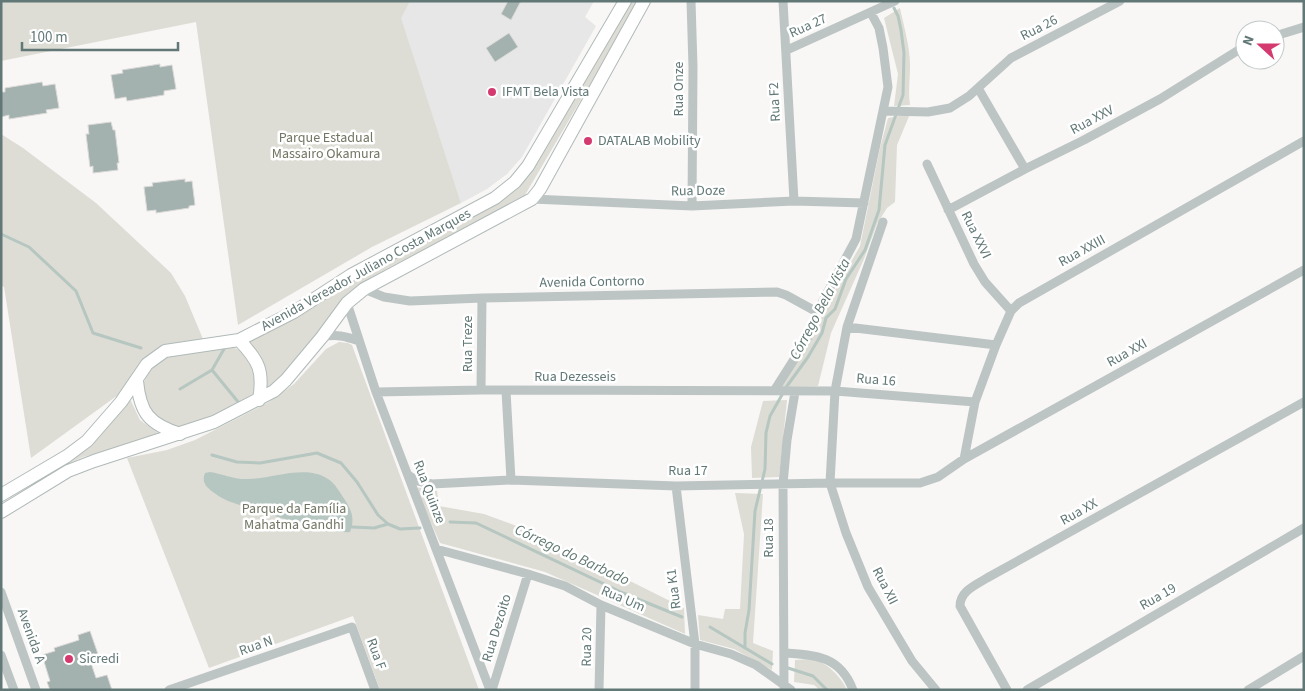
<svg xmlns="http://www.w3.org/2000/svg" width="1305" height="691" viewBox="0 0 1305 691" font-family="'Source Sans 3',sans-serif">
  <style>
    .built { fill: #e6e7e6 }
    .green { fill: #ddddd5 }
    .water { fill: #b6c6c1 }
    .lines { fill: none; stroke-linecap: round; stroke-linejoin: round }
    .stream { stroke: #b6c6c1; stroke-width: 3 }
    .building { fill: #a3b1af; stroke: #dad9d8 }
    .secondary-casing { stroke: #b0bab9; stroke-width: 14 }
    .minor { stroke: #bdc5c4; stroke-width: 9 }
    .secondary { stroke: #fff; stroke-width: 12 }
    .poi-dot { fill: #d43a6f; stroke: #fff; stroke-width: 2 }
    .labels { text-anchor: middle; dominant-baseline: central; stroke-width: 5; stroke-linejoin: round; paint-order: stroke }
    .street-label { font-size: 14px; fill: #617876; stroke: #fff }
    .poi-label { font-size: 14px; fill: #617876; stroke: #fff; text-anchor: start }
    .park-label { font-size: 14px; fill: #727764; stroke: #fff }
    .water-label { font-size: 15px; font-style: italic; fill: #607871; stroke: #fff }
  </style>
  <rect width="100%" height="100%" fill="#f8f7f6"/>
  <path class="built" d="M395 1H594L585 17 596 26 522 157 507 174 487 189 461 203Z"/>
  <path class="green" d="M1 1H410L401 18 461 203 372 247 238 325 196 22 1 61Z
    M629 1H639L525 195C472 238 400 252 346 295L280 381 264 392 246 342C292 323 331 290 374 266 418 240 468 224 509 194Z
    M900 8C904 27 910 47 910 66 910 80 908 92 910 105L894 106 898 74 884 18Z
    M910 114 897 145 895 202 887 208 877 224 864 259 831 333 818 386 781 387 815 333 825 308 860 246 880 148 888 118Z
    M1 134 23 148 96 203 171 273 185 296 203 339 163 347 144 358 118 395 31 458 4 287 1 285Z
    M339 342 348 343 352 345 479 690H380L353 616 209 668 127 458 167 450 195 440 269 402 294 384 326 349Z
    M231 347C251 350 260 383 251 399L187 428 174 427 156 419 143 394 144 382 148 372 153 364 168 356Z
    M130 399 140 420 162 436 83 457 49 472 82 449 108 426Z
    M787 400 779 477 752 478 751 447 763 401Z
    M415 487 437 491 439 506 484 514 530 531 684 608 685 634 545 572 440 543Z
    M735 493 763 494 753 643 773 651 772 670 734 649 700 640 698 615 723 619 725 609H740L744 534Z
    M795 660C801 660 810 658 816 660 828 664 842 678 847 690H820L814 685 794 682Z"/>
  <path class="water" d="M210 472C223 474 235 480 248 479 273 479 305 464 328 479 335 483 340 493 345 500 352 511 355 519 350 532 333 535 245 508 226 500 220 497 212 492 207 487 203 482 203 478 205 473Z"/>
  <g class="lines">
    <path class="stream" d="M1 234 29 247 76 291 93 333 141 348
      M224 349 212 370 239 403
      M180 389 212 370
      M212 455 237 462 260 463 317 453 341 463 357 482 378 515 388 524 400 529 420 528
      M450 522 476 523 623 593 682 617
      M352 527 374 528 388 524
      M710 627 772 664
      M745 648V633L749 610 755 511 765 469 766 433 770 416 787 386 808 357 822 333 826 318 835 309 846 279 865 250 879 210 885 145 903 95 904 53 901 30 898 16 894 8
      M788 668 813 676 827 690"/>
  </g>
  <path class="building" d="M508 1H521L511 20 501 14Z
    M509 33 518 47 495 62 486 48Z
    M160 64V67L172 65 176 89 164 91V95L127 101 126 97 115 99 111 75 123 73 122 70Z
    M42 82 43 86 55 84 59 108 46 110 47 113 9 119V115L1 117V92H5V88Z
    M111 122 113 130H115L119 163H117L118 170 93 173V166L90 167 86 134H89L88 125Z
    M185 179V182L192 181 195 205 189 206V208L156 213V210L147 211 144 187 153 186 152 183Z
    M90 631 99 657 90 660 96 678 107 675 112 690H50L47 682 50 681 42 655 55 651 54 648 79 640 78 635Z"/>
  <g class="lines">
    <defs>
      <path id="secondary" d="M239 340C259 361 264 371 259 400
        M137 381C140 413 149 424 180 434
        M1 495 67 456 87 441 121 402 147 364 165 351 239 340 294 312 351 275 495 198 515 182 528 166 625 1
        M1 512 68 471 94 461 214 422 274 391 286 380 322 337 347 303 364 289 532 199 540 189 644 1"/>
    </defs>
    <use href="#secondary" class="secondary-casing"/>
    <path class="minor" d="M691 1 693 67 692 206
      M783 1 794 201
      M1275 36 1304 27
      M787 50 895 1
      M978 88 1025 169
      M883 111 928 112 950 108 969 96 1011 58 1120 1
      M927 164 974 264 985 282 1011 311
      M532 199 692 206 794 201 864 203
      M948 210 1025 169 1084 140 1160 99 1245 46
      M883 222 847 327 835 391 830 483 846 533 868 587 912 661 936 690
      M364 289 384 297 410 301 482 298 777 292 786 295 817 312
      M347 303 376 392 490 690
      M847 327 996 345
      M322 337C336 334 345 336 359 341
      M481 390 482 298
      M506 391 511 480
      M774 391 807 339 817 312 856 239 888 87 883 48 879 28 871 13
      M376 392 481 390 835 391 975 402
      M964 459 975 402 996 345 1011 311 1019 303 1304 141
      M408 475 418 481 432 484 511 480 676 486 830 483H920L938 477 964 459 1304 270
      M676 486 695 644V690
      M436 549 528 574 565 586 601 605 695 644 731 654 756 665 791 690
      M1 592 36 690
      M784 653C816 655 840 656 853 690
      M1 655 14 690
      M784 688 783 484 787 440 795 392
      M169 690 352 627 375 690
      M492 690 528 574
      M599 690 601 605
      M1007 690 960 606C960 591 976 585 987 578L1304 402
      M1027 690 1304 528
      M1248 690 1304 656"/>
    <use href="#secondary" class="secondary"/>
  </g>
  <g class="poi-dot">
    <circle cx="492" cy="92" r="5"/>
    <circle cx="588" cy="141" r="5"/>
    <circle cx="69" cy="659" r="5"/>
  </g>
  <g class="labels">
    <g class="street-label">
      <text transform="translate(808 26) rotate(-24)">Rua 27</text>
      <text transform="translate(1039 28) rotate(-27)">Rua 26</text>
      <text transform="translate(679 89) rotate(-90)">Rua Onze</text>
      <text transform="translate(775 102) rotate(-93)">Rua F2</text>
      <text transform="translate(1092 120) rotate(-28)">Rua XXV</text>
      <text transform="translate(698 191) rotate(-1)">Rua Doze</text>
      <text transform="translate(976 235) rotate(64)">Rua XXVI</text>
      <text transform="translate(1082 251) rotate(-29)">Rua XXIII</text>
      <text transform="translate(366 270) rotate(-29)">Avenida Vereador Juliano Costa Marques</text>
      <text transform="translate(592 282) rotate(-1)">Avenida Contorno</text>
      <text transform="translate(468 344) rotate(-90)">Rua Treze</text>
      <text transform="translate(1127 353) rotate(-29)">Rua XXI</text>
      <text x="575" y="377">Rua Dezesseis</text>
      <text transform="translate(876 380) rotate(4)">Rua 16</text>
      <text x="688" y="471">Rua 17</text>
      <text transform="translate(429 492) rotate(69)">Rua Quinze</text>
      <text transform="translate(1079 512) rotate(-29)">Rua XX</text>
      <text transform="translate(769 538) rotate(-90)">Rua 18</text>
      <text transform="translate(885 586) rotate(63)">Rua XII</text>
      <text transform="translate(674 589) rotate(-97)">Rua K1</text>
      <text transform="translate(1158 597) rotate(-30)">Rua 19</text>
      <text transform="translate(623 599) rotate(23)">Rua Um</text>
      <text transform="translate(497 628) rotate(-73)">Rua Dezoito</text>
      <text transform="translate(31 636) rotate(70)">Avenida A</text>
      <text transform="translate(256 646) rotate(-19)">Rua N</text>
      <text transform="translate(587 647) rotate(-89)">Rua 20</text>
      <text transform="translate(376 654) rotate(70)">Rua F</text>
    </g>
    <g class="poi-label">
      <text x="502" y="92">IFMT Bela Vista</text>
      <text x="598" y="141">DATALAB Mobility</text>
      <text x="79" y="659">Sicredi</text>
    </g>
    <g class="park-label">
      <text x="326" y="138">Parque Estadual<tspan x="326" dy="16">Massairo Okamura</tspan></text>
      <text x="294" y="509">Parque da Família<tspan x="294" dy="16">Mahatma Gandhi</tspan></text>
    </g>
    <g class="water-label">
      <text transform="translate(820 309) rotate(-62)">Córrego Bela Vista</text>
      <text transform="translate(572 555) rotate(25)">Córrego do Barbado</text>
    </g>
  </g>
  <rect width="1305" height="691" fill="none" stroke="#617876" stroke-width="5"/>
  <g transform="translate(1260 45) rotate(291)"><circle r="24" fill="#ffffff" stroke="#c0c9c8"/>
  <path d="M0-4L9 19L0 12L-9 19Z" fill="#d43a6f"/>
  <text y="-8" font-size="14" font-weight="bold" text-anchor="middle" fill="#617876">N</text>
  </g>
  <path d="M22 42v8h156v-8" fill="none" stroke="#617876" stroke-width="2.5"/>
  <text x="30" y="42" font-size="15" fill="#617876" stroke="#ffffff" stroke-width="4" paint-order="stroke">100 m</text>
</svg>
